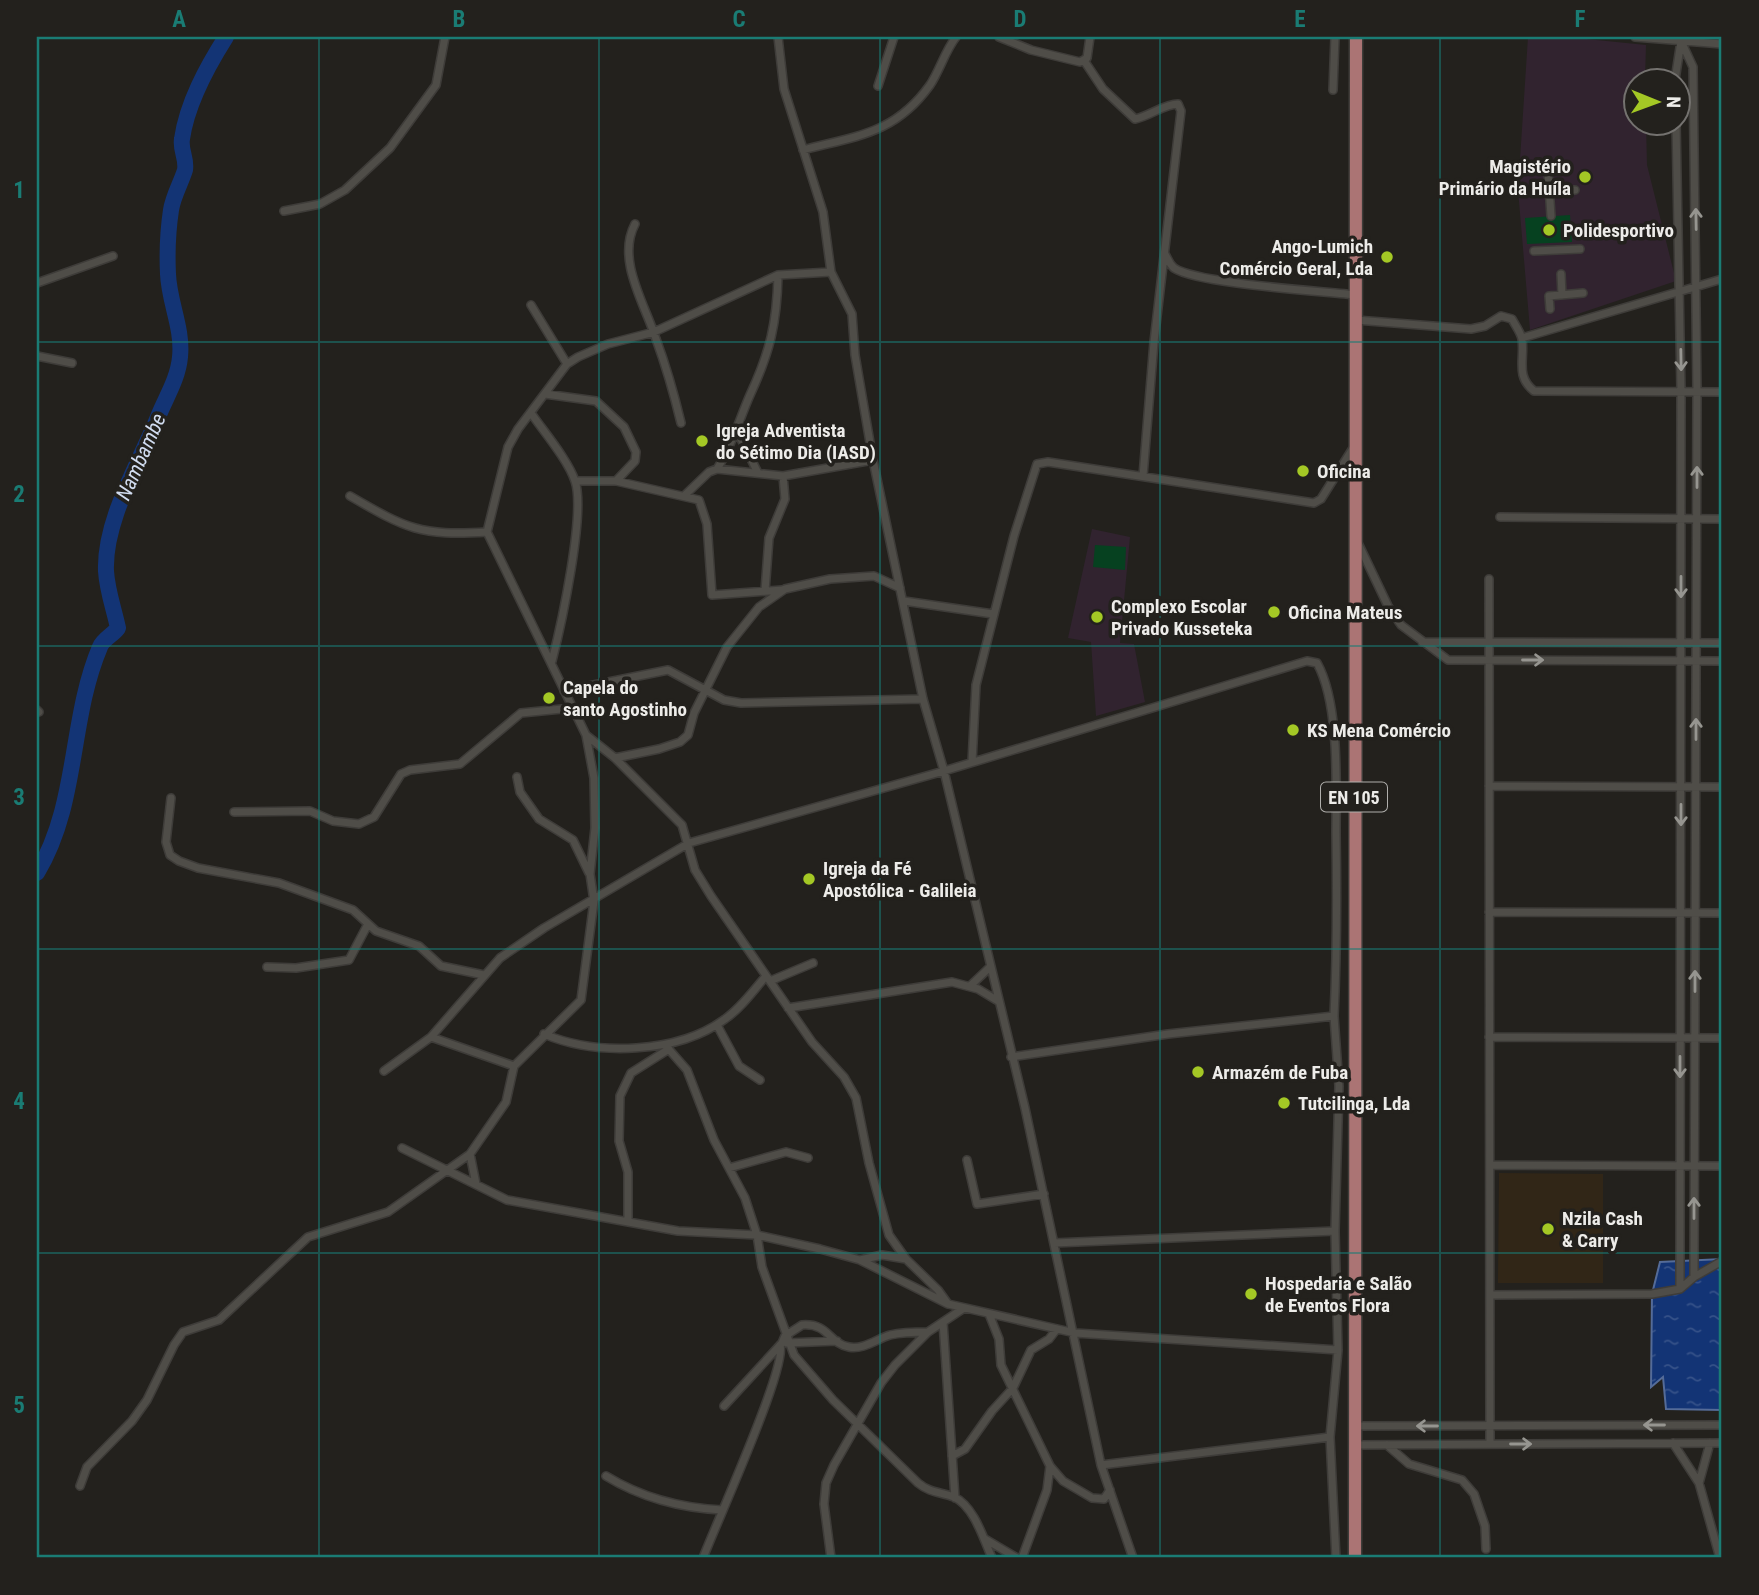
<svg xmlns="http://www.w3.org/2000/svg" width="1759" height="1595" viewBox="0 0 1759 1595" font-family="'Roboto Condensed',sans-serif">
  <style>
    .commercial { fill: #312617 }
    .education { fill: #31232f }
    .grass { fill: #064120 }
    .water { fill: url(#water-ripples); stroke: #546b98; stroke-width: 2 }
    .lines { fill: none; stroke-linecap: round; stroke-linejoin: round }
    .river { stroke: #133475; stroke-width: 16 }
    .street-casing { stroke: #3e3c39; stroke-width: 10 }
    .primary-casing { stroke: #3e3c39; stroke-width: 15 }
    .street { stroke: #4f4d48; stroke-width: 7 }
    .primary { stroke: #ab7474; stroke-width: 12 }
    .oneway { stroke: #969590 }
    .grid { fill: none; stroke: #1a7c74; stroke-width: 2; stroke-opacity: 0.55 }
    .poi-dot { fill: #a4c825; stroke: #23211d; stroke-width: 2.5 }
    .labels { text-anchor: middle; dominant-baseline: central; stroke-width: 7; stroke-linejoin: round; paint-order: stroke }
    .shield { fill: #23211d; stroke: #b0afac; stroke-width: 2 }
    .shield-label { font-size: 18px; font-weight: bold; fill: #edece9 }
    .poi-label { font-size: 19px; font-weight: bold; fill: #edece9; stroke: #23211d; text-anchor: start }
    .water-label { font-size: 21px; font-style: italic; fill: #d1dcf0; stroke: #23211d }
    .neatline { fill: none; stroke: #1a7c74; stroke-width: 2.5 }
    .grid-label { font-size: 23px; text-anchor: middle; font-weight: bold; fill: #1a7c74 }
  </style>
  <defs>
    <pattern id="water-ripples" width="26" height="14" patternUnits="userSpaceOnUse" patternTransform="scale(1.75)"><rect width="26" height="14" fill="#133475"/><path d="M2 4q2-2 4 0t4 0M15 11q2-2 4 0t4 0" fill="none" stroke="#365289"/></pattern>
  </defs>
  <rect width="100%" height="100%" fill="#23211d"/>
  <path class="commercial" d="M1499 1173 1603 1174V1283H1498Z"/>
  <path class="education" d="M1528 37H1567L1646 45 1645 80H1636V122L1646 123 1647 165 1676 281 1530 330 1518 190Z
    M1092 529 1130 537 1120 643 1134 644 1145 702 1096 716 1091 642 1068 638Z"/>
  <path class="grass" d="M1570 215 1572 242 1527 244 1525 218Z
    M1095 545 1126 547 1125 570 1093 567Z"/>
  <path class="water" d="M1722 1259V1410L1666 1409 1663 1377 1651 1387 1652 1294 1660 1262Z"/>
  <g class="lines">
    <path class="river" d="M37 873C79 803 69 720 100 647 103 639 113 635 118 628 114 609 107 590 106 571 104 520 139 464 158 417 166 397 178 379 180 357 183 328 169 302 168 274 167 253 168 230 171 210 173 196 181 183 185 170 187 158 180 150 182 139 187 103 207 67 226 37"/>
    <defs>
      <path id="street" d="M778 37 784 89 823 212 831 272 852 314 855 355 873 460 923 699 944 771 1025 1108 1101 1465 1133 1558
        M999 37 1031 50 1080 62 1087 58 1090 37
        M1635 37 1722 44
        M1681 41 1693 67 1697 391 1694 1277
        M1085 62 1103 89 1135 119C1150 116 1164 104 1178 104L1181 111 1154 342 1143 476
        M1675 80 1681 41
        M878 86 894 37
        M1333 90 1335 37
        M1676 122 1681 391 1680 1289
        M803 150C856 136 895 134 930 85 940 70 945 51 956 37
        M1548 172 1551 216
        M1549 192 1575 190
        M284 211 320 204 345 190 390 148 436 85 445 37
        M635 224C616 260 645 304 656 339 666 366 674 394 681 423
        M1534 251 1580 249
        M1165 254C1168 259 1169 264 1174 268 1198 284 1322 291 1356 295
        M831 272 778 275 654 332 608 344 578 357 567 364 518 429 508 447 487 532 586 735 615 758 682 825 695 870 711 896 812 1042 844 1077 856 1098 869 1163 889 1235 906 1259 938 1290 948 1304
        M1561 274 1562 295
        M37 283 113 256
        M531 305 567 364
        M1550 309 1549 296 1583 293
        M1356 320 1471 329 1485 326 1501 316 1512 319C1515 325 1521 333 1522 339 1525 359 1515 376 1534 391L1722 392
        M1522 338 1722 279
        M37 356 72 363
        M545 394 596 401 624 427 636 452 635 461 616 481
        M531 413C544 432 568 460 575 481 586 512 561 626 552 661
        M737 431 758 473
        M717 469C732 446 739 420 750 395 770 352 777 323 778 275
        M575 481H616L699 500 707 524 712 595 782 590
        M686 494 709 472 717 469 783 476 873 460
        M350 496C407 529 420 536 487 532
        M1500 517 1722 519
        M1358 543 1388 606 1401 625 1448 660 1722 661
        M1489 579 1490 1444
        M765 591 769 538 785 499 783 476
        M904 601 993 614
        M1422 642 1722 643
        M564 691 668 670 724 700 741 703 923 699
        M37 710 39 712
        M615 758 659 749 680 742 688 735 694 713 727 647 759 607 785 589 830 579 874 576 900 588
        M972 762 976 685 1014 536 1037 464 1048 462 1314 503 1321 499 1355 445
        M517 777 520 792 539 819 573 840 589 873
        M1489 786 1722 787
        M171 798 166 842 170 855 179 861 198 868 279 883 353 910 376 931 419 946 441 966 484 975
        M234 812 310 811 333 821 359 824 374 817 401 774 410 770 460 764 521 713 572 708
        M1489 912 1722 913
        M267 967 296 968 349 960 368 924
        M770 981 813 963
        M970 986 990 967
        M788 1008 952 982 978 989 998 1001
        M1334 1016 1339 1086 1335 1231 1338 1350 1330 1437 1336 1558
        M717 1025 739 1066 760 1080
        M544 1034C596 1056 678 1054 725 1019 741 1008 753 991 766 976
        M431 1037 514 1066
        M1489 1037 1722 1038
        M665 1045 687 1070 714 1140 745 1198 757 1235 762 1267 794 1355 833 1400 918 1483C930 1493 941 1492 954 1497 974 1506 984 1540 992 1558
        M384 1071 431 1037 500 958 544 928 689 843 944 771 1307 661 1317 663C1340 704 1336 786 1336 833 1337 894 1337 955 1334 1016L1168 1034 1011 1057
        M402 1148 507 1200 678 1231 757 1235 820 1249 860 1260 948 1304 1075 1333 1338 1350
        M470 1154 476 1184
        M967 1160 977 1204 1044 1194
        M1490 1165 1722 1166
        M729 1168 786 1152 808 1158
        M628 1222V1172L619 1141 620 1096 631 1073 669 1049
        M1054 1243 1335 1231
        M860 1260 882 1255 906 1259
        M1490 1295 1652 1294 1680 1289 1694 1277 1722 1261
        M989 1314 999 1339 1001 1365 1050 1466 1063 1481 1092 1498 1104 1499 1110 1490
        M943 1322 955 1498
        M787 1343 837 1341
        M724 1406 782 1343 785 1336 802 1325C829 1323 828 1343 849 1347 863 1350 877 1339 890 1335 903 1332 915 1332 928 1332
        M1354 1426 1722 1425
        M1673 1443 1699 1483 1720 1558
        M1354 1445 1722 1443
        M1387 1445 1409 1464 1462 1480 1474 1494 1485 1526 1486 1549
        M952 1456 965 1449 992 1411 1013 1388 1031 1350 1049 1339 1056 1330
        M1101 1465 1330 1437
        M606 1476C642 1498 681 1508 722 1510
        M1699 1483 1710 1443
        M80 1486 87 1467 132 1421 147 1400 174 1345 183 1332 219 1320 308 1237 388 1212 470 1154 506 1102 514 1066 581 1000 594 901 590 874 595 828 594 778 586 735
        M985 1539 1017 1558
        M703 1558C715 1526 788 1366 780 1345
        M831 1558 824 1504 826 1483 834 1465 881 1383 895 1365 928 1332 964 1308
        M1022 1558 1047 1490 1050 1466"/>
      <path id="primary" d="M1355 1558 1356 37"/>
    </defs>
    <use href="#street" class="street-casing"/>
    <use href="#primary" class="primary-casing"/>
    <use href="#street" class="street"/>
    <use href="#primary" class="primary"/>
  </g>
  <defs><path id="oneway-shaft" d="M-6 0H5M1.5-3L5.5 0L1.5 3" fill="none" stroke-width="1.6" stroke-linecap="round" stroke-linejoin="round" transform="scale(1.75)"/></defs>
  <g class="oneway">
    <use href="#oneway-shaft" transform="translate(1696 219) rotate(-91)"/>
    <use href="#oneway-shaft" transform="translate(1681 360) rotate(89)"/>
    <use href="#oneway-shaft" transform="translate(1697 477) rotate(-90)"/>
    <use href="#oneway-shaft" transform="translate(1681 587) rotate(90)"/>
    <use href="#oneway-shaft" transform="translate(1533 660)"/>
    <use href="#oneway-shaft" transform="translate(1696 729) rotate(-90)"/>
    <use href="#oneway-shaft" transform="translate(1681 815) rotate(90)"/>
    <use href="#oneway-shaft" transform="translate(1695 981) rotate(-90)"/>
    <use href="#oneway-shaft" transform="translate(1680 1067) rotate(90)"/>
    <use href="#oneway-shaft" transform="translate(1694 1208) rotate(-90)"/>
    <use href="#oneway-shaft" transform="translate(1654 1425) rotate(180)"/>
    <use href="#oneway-shaft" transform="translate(1427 1426) rotate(180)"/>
    <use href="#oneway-shaft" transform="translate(1521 1444)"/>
  </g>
  <path class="grid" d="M319 37V1558M599 37V1558M880 37V1558M1160 37V1558M1440 37V1558M37 342H1722M37 646H1722M37 949H1722M37 1253H1722"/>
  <g class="poi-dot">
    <circle cx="1585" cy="177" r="7"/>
    <circle cx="1549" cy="230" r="7"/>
    <circle cx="1387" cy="257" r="7"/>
    <circle cx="702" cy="441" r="7"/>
    <circle cx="1303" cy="471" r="7"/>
    <circle cx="1274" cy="612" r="7"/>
    <circle cx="1097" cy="617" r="7"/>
    <circle cx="549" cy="698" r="7"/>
    <circle cx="1293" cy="730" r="7"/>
    <circle cx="809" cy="879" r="7"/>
    <circle cx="1198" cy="1072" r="7"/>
    <circle cx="1284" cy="1103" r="7"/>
    <circle cx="1548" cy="1229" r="7"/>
    <circle cx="1251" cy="1294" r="7"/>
  </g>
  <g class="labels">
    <rect class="shield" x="1321" y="782.5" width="66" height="29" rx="5"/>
    <g class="shield-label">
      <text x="1354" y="797">EN 105</text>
    </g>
    <g class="poi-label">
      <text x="1571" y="166" text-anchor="end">Magistério<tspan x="1571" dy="22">Primário da Huíla</tspan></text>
      <text x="1563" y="230">Polidesportivo</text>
      <text x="1373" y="246" text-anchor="end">Ango-Lumich<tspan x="1373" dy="22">Comércio Geral, Lda</tspan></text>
      <text x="716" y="430">Igreja Adventista<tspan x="716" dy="22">do Sétimo Dia (IASD)</tspan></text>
      <text x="1317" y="471">Oficina</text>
      <text x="1111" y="606">Complexo Escolar<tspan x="1111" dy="22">Privado Kusseteka</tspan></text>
      <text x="1288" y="612">Oficina Mateus</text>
      <text x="563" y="687">Capela do<tspan x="563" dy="22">santo Agostinho</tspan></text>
      <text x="1307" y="730">KS Mena Comércio</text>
      <text x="823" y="868">Igreja da Fé<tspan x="823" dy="22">Apostólica - Galileia</tspan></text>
      <text x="1212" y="1072">Armazém de Fuba</text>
      <text x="1298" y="1103">Tutcilinga, Lda</text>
      <text x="1562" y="1218">Nzila Cash<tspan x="1562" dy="22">&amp; Carry</tspan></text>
      <text x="1265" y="1283">Hospedaria e Salão<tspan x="1265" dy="22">de Eventos Flora</tspan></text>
    </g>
    <g class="water-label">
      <text transform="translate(141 457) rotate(-66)">Nambambe</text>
    </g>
  </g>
  <rect width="1759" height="1595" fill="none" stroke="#23211d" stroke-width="77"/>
  <g transform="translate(1657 102) rotate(91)"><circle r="33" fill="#23211d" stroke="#74726f" stroke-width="2"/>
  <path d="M0-5L12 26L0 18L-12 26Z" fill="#a4c825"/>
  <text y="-10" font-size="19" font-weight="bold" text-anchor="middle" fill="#edece9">N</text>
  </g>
  <rect x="38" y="38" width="1682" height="1518" class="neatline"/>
  <g class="grid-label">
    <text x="179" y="27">A</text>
    <text x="459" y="27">B</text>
    <text x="739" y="27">C</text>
    <text x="1020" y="27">D</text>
    <text x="1300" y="27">E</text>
    <text x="1580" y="27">F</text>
    <text x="19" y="198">1</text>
    <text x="19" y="502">2</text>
    <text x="19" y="805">3</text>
    <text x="19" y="1109">4</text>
    <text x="19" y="1413">5</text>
  </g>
</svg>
